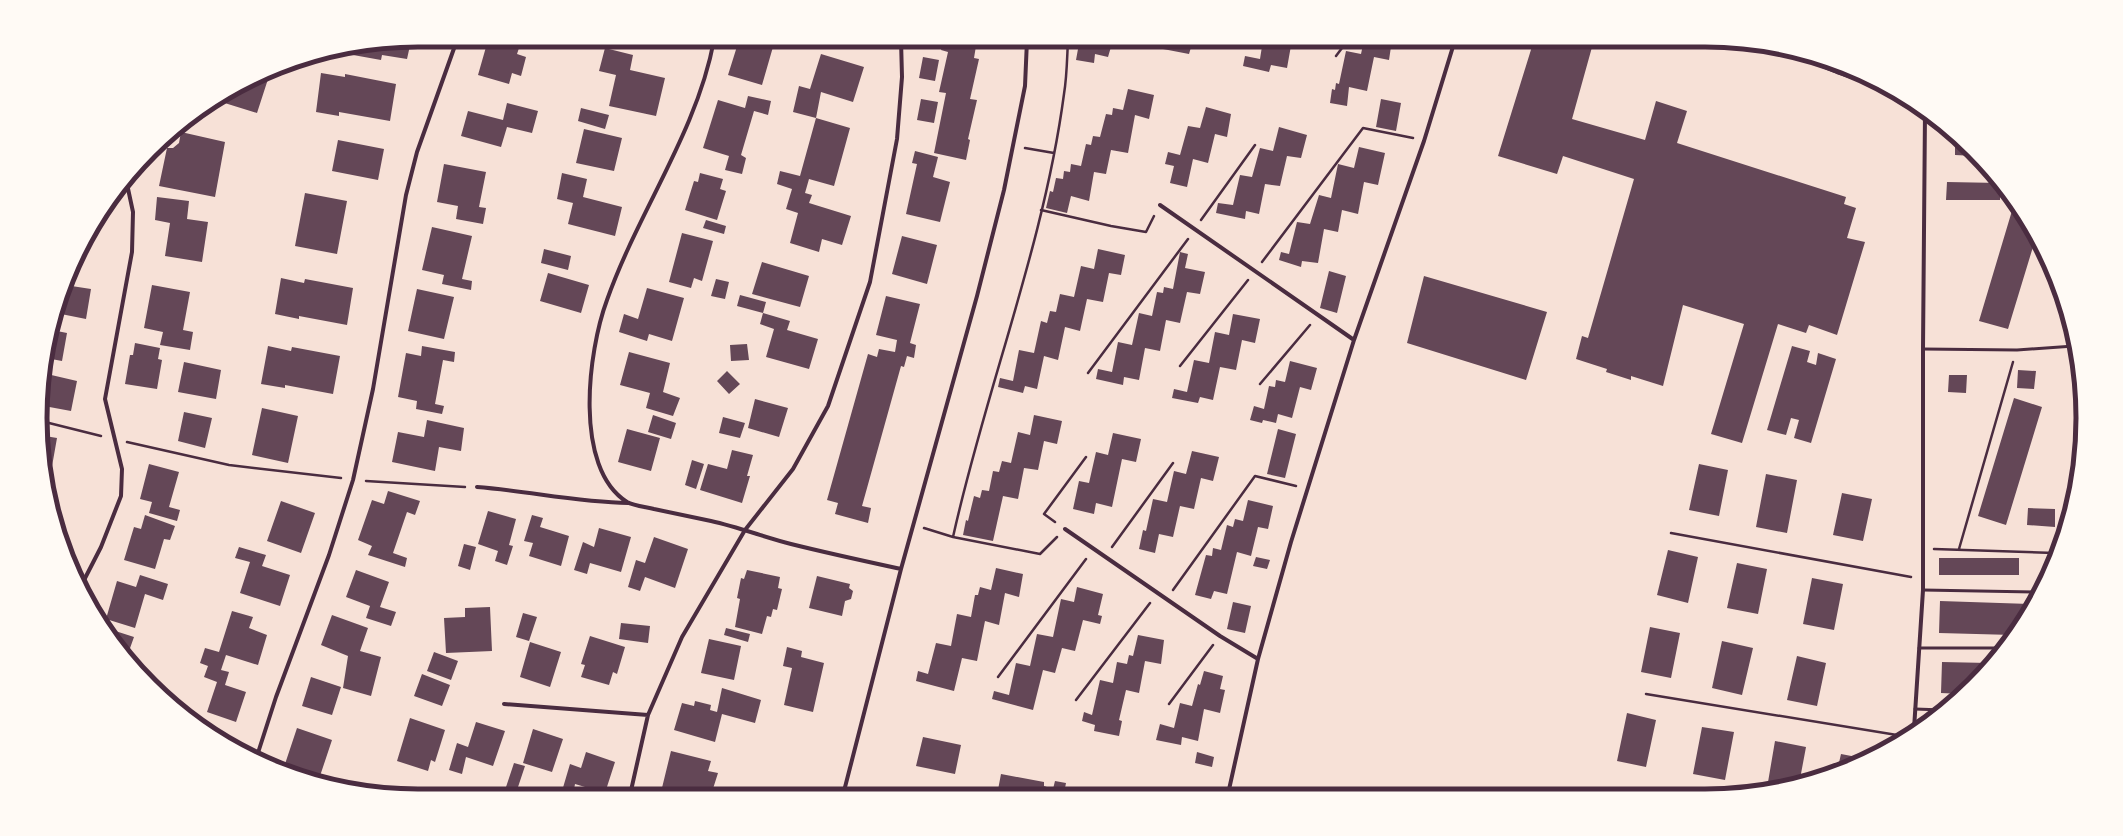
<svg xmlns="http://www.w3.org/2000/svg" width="2123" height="836" viewBox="0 0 2123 836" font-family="'Source Sans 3',sans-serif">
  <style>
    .building { fill: #644757 }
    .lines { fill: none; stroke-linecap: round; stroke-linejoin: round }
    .path { stroke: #4a2c40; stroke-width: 2.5 }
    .service { stroke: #4a2c40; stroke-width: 3 }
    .minor { stroke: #4a2c40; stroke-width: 4 }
    .rim { fill: none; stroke: #4a2c40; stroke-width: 5 }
  </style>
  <rect width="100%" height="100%" fill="#f7e1d7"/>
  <path class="building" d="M488 40H500L520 45 517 54 526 57 521 76 512 73 509 84 478 75Z
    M519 40H548L546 47Z
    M652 40H688L686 49Z
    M739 40H775L762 85 728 75Z
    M803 40H815L813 46 802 44Z
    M944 40H977L974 58 979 59 970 99 977 100 968 139 970 140 966 160 934 153 946 93 939 92 948 52 941 50Z
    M1084 40H1113L1108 57 1095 54 1094 63 1076 60 1078 49H1082Z
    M1164 40H1207L1205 48 1192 44 1189 54 1163 49Z
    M1263 40H1292L1287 68 1271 65 1269 72 1243 66 1245 56 1260 59Z
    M1364 40H1392L1389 60 1374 57 1367 91 1349 87 1347 106 1330 103 1332 89 1335 90 1336 83 1339 84 1346 51 1361 54Z
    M1534 40H1594L1572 119 1645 140 1656 101 1687 111 1677 143 1846 197 1844 204 1856 208 1847 238 1865 242 1837 335 1809 325 1806 333 1778 324 1742 443 1711 434 1744 324 1683 305 1663 386 1631 376V380L1606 372 1607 369 1576 359 1582 336 1588 338 1634 179 1563 156 1557 174 1498 156Z
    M411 41 407 59 382 55 381 60 342 53Z
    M605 48 633 55 630 70 665 78 656 116 609 106 616 75 599 71Z
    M821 54 864 67 853 102 821 92 816 118 793 112 799 86 810 89Z
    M923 57 939 60 935 81 919 78Z
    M321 73 345 77V74L396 84 390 121 339 112V116L316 112Z
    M265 75 269 76 257 113 215 100 229 91Z
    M1128 89 1154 95 1149 119 1135 115 1128 153 1111 150 1106 174 1094 172 1089 201 1071 196 1067 213 1046 208 1050 191 1053 192 1056 178 1063 179 1064 171 1070 172 1071 164 1081 166 1086 144 1091 145 1093 136 1100 137 1106 114 1112 115 1113 108 1123 110Z
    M748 96 771 101 768 115 754 111 741 155 746 158 742 174 725 170 729 156 703 148 718 100 745 108Z
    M921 99 938 102 934 123 917 120Z
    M1381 99 1401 103 1396 131 1376 127Z
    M507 103 538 111 532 133 507 127 501 147 461 136 468 111 503 120Z
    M1206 107 1231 114 1227 137 1215 134 1208 163 1193 159 1187 187 1170 183 1174 166 1165 164 1168 152 1180 155 1188 126 1200 128Z
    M581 108 609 115 605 129 578 121Z
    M816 118 850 128 834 186 809 179 805 193 812 195 809 203 851 216 842 245 822 239 819 252 790 243 798 213 786 209 792 189 777 184 780 171 800 176Z
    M1279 127 1307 135 1301 158 1287 156 1280 186 1265 184 1259 214 1246 211 1245 219 1216 213 1218 203 1233 205 1240 175 1252 177 1260 148 1273 151Z
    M584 129 622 138 614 171 576 163Z
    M181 132 225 142 215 197 159 186 167 148H173L179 143Z
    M1955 138H1956L1975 156 1955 155Z
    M338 140 384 149 378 180 332 171Z
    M1359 147 1385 153 1378 185 1364 182 1358 214 1342 210 1338 232 1324 229 1318 263 1302 261 1301 267 1279 260 1281 252 1289 254 1297 222 1310 224 1319 195 1331 198 1338 164 1354 168Z
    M915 151 938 157 933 177 950 182 940 222 906 214 917 164 912 163Z
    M444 164 486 172 479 207 486 208 483 224 456 219 458 206 437 202Z
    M562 173 587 179 583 197 622 207 615 236 568 224 573 203 557 199Z
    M700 173 723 179 720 189 726 191 717 220 685 210 694 181 698 182Z
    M1947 182 2000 183 2006 192H2000V200H1946Z
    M305 193 347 201 337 254 295 246Z
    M157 197 189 201 187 219 208 222 202 262 165 256 170 223 155 220Z
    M2014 204 2036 237 2008 329 1979 321Z
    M706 220 726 226 724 234 703 228Z
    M432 227 472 236 462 279 472 281 471 290 442 284 444 275 422 270Z
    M682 233 713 241 702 281 694 278 691 288 669 282Z
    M902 236 937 245 927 284 892 274Z
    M544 249 571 256 568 270 541 263Z
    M1098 249 1125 255 1121 275 1109 273 1103 302 1087 299 1080 331 1065 327 1058 360 1044 356 1037 389 1025 386 1023 393 998 387 1000 378 1013 381 1019 350 1034 353 1041 321 1047 323 1050 311 1056 312 1060 294 1074 297 1081 266 1094 269Z
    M1180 252 1188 254 1185 268 1205 272 1200 294 1187 292 1180 323 1166 320 1160 351 1145 348 1139 380 1124 377 1123 385 1096 379 1098 369 1112 372 1118 342 1132 345 1139 313 1152 316 1157 292 1163 293 1164 287 1173 289Z
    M762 262 809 276 800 307 752 294Z
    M1329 271 1346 276 1337 313 1320 308Z
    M548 273 589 285 581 313 540 301Z
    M1424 276 1547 312 1526 380 1407 343Z
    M281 278 304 283 305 279 353 288 347 325 299 316V319L275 314Z
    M716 279 729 282 725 299 711 296Z
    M65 285 91 289 86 319 56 313Z
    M152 285 190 292 183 330 193 332 190 350 160 345 163 332 144 328Z
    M647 288 684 298 672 341 649 334 647 341 619 332 624 314 638 319Z
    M417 289 454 297 444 339 408 331Z
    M740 295 766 302 763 313 737 306Z
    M886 296 920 304 910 343 916 345 914 358 907 356 904 367 901 366 862 506 871 508 868 523 835 514 838 503 827 500 868 354 877 357 879 349 895 352 897 340 876 335Z
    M763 313 790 321 787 330 818 339 809 369 766 357 774 329 760 324Z
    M1233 314 1260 319 1255 343 1242 340 1236 370 1220 367 1213 400 1200 397 1198 403 1172 398 1174 389 1187 392 1194 360 1209 363 1215 332 1229 335Z
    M52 330 67 333 62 361 46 358Z
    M135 343 160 348 158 359 162 360 157 389 125 384 130 355H133Z
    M747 344 749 360 731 361 730 345Z
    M268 346 291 351 292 347 340 356 333 394 285 385V388L261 384Z
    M422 346 455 352 454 362 443 360 435 404 444 406 442 414 416 409 417 401 398 397 406 353 421 356Z
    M1792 346 1810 351 1807 362 1816 365 1818 353 1836 359 1811 443 1794 438 1799 420 1791 418 1786 435 1767 430Z
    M629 352 670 363 663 392 680 398 673 416 646 408 650 393 620 385Z
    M1290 361 1317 368 1311 390 1300 387 1292 418 1278 414 1276 423 1263 420 1262 423 1250 420 1254 406 1264 409 1269 386 1275 387 1276 380 1285 382Z
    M184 362 221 370 216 399 178 392Z
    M44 364H47L44 378 43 368Z
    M2018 370 2036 371 2034 389 2017 388Z
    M727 371 740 384 729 394 717 381Z
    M47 374 77 381 71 411 44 406V387Z
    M1949 375H1967L1966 393 1948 392Z
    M2014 398 2042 407 2006 525 1978 516Z
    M755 399 788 408 779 437 748 428Z
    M262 408 298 416 288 463 252 455Z
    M184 412 212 418 205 448 178 441Z
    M653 415 676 423 671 439 648 432Z
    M1034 415 1062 421 1057 444 1044 441 1038 470 1024 468 1018 499 1003 496 993 541 963 535 966 520 968 521 974 496 980 498 982 490 989 491 993 471 999 472 1002 461 1011 463 1018 432 1030 435Z
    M723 417 745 423 740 438 719 433Z
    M427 420 464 428 461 451 439 447 435 471 392 462 398 432 424 437Z
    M627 429 660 438 651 471 618 462Z
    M1278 429 1296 434 1285 478 1267 474Z
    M1113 433 1141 439 1136 462 1122 459 1112 507 1096 503 1094 514 1073 509 1079 481 1089 483 1096 452 1108 455Z
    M45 436 57 438 51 472 47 471Z
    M732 450 753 455 747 476H750L742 503 700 490 708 464 727 469Z
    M1192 451 1219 457 1213 481 1201 478 1194 509 1180 506 1173 537 1159 534 1155 553 1139 549 1143 530 1146 531 1153 499 1167 502 1174 471 1186 474Z
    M692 460 704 464 696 489 685 485Z
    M149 464 179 472 169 507 180 510 177 521 149 513 152 502 140 499Z
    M1699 464 1728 470 1719 516 1689 510Z
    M1766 474 1797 480 1787 533 1756 527Z
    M388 491 420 501 415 515 407 512 393 553 407 558 405 567 368 555 372 546 358 540 372 500 384 504Z
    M1842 493 1872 499 1863 541 1833 535Z
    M49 497 55 498 53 511 49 499Z
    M1248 500 1273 506 1268 529 1258 527 1251 556 1237 552 1227 594 1214 591 1211 599 1195 595 1206 555 1212 556 1213 548 1221 550 1227 525 1233 527 1235 519 1243 521Z
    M281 501 315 513 301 553 267 541Z
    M2028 508 2055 509V527L2027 525Z
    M488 511 516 519 509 545 513 546 507 565 495 561 498 551 478 544Z
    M145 515 175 526 170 540 164 539 155 569 124 560 134 527 141 529Z
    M532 515 543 518 540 527 569 536 561 566 529 556 533 543 524 541Z
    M599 528 631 537 621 572 590 563 587 574 574 570 583 542 594 547Z
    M654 537 688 549 675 588 645 577 640 591 628 587 636 560 645 563Z
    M464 544 476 547 470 570 458 566Z
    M239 547 266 555 262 566 290 575 280 606 240 593 250 562 235 558Z
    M1668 550 1698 557 1688 603 1657 595Z
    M1256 557 1270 560 1267 569 1253 566Z
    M1939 558H2019V575H1939Z
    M1737 563 1767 569 1758 614 1727 608Z
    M996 568 1023 574 1019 597 1005 593 999 625 985 621 977 661 962 658 954 691 916 681 918 671 928 674 936 643 951 646 957 614 971 617 975 595H978L980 587 991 590Z
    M356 570 389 582 380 607 396 612 391 626 366 618 370 606 346 597Z
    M747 570 780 577 778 588 782 589 777 610 773 609 771 617 767 616 762 634 735 627 740 599 737 598 741 578 744 579Z
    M140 575 168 584 163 600 145 594 135 628 106 619 117 581 136 587Z
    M817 576 850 584 849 588 853 591 851 599 845 601 842 616 809 608Z
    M1812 578 1843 584 1834 630 1803 624Z
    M1077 587 1103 594 1098 615 1102 616 1100 624 1083 620 1075 651 1062 648 1055 673 1043 670 1033 710 992 699 994 691 1009 695 1016 663 1030 666 1037 634 1053 637 1061 599 1074 602Z
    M1940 601 2030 604 2019 628 2013 635 1939 633Z
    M1233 602 1251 606 1245 633 1227 629Z
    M490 607 492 651 446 653 444 618 465 617V608Z
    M232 611 253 617 249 628 267 635 258 665 226 655 221 670 229 672 225 685 246 692 236 722 207 712 217 682 204 677 208 666 200 663 205 648 219 652Z
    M523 613 537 617 529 641 516 637Z
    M332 615 368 628 360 651 381 657 371 696 343 688 348 656 321 645Z
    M621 623 650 626 648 643 619 639Z
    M1650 627 1680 633 1671 678 1641 672Z
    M106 628 134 637 129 651 124 649 105 629Z
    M726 628 750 634 748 642 724 635Z
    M1138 635 1164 640 1161 664 1145 661 1139 693 1126 690 1119 720 1122 721 1119 736 1094 731 1095 725 1082 721 1084 712 1092 715 1100 680 1113 683 1117 662 1127 664 1129 655 1133 656Z
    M590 636 625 647 617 674 613 672 609 685 581 677 585 665 581 664Z
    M709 639 741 646 734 680 701 673Z
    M1722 641 1753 648 1742 695 1712 688Z
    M530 642 561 652 550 687 520 677Z
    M787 647 802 651 801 657 824 663 813 712 784 705 792 668 783 666Z
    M434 652 458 661 451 680 427 671Z
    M1797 656 1826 663 1817 706 1787 700Z
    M1942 662 1989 663 1962 694 1941 693Z
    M1204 671 1223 676 1220 689 1225 690 1220 713 1204 709 1198 741 1182 737 1181 745 1156 740 1160 724 1174 728 1180 703 1192 706 1198 684 1200 685Z
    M422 674 450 685 442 706 414 696Z
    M311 677 341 687 332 715 302 706Z
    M722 688 761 700 755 723 722 714 715 742 674 730 682 703 694 706 695 701 711 705 710 710 717 712Z
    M1627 713 1656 720 1646 767 1617 761Z
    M410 718 445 730 435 762 431 760 428 771 397 761Z
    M476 722 505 731 493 766 466 757 462 774 449 770 457 743 468 747Z
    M1702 727 1734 732 1725 780 1693 774Z
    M297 728 332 740 319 779 284 767Z
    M533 729 563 739 552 772 523 763Z
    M923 737 961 745 955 774 916 766Z
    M1775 741 1806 747 1800 779 1770 788H1767Z
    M671 751 711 761 708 771 718 773 711 795H657L658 791 661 792Z
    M586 752 615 762 605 793 575 784 573 795 562 791 570 764 581 768Z
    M1197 752 1214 757 1212 767 1195 763Z
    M1841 754 1867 759 1838 767Z
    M514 763 525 766 516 793 505 790Z
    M1001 774 1044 782V786L1053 789 1055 781 1066 783 1064 793 1068 794 997 795Z
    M1613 789 1629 792 1628 793H1612Z
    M904 790 919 794V795H903Z"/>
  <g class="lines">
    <path class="path" d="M1336 56 1348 40
      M1025 148 1054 153
      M1041 210 1111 226 1146 232 1154 216
      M1201 220 1255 145
      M1262 262 1363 128 1413 138
      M1180 366 1248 280
      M1088 373 1188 239
      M1260 384 1310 325
      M45 422 101 436
      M127 442 229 465 341 478
      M366 481 465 487
      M1055 522 1044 514 1086 457
      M924 528 953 537 1040 554 1057 537
      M1671 533 1911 577
      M953 537C986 388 1044 245 1064 94 1067 76 1067 58 1068 40
      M1112 547 1173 463
      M1934 549 2054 553
      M1959 549 2013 362
      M1173 590 1255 476 1296 486
      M998 677 1086 559
      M1646 694 1903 736
      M1076 700 1150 603
      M1169 704 1213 645"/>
    <path class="service" d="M1923 349 2017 350 2074 346
      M1923 590 2036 592
      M1919 648H2002
      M1915 709 1943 710"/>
    <path class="minor" d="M714 40C697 132 638 212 607 300 588 351 573 468 627 502 634 506 646 507 654 509 673 513 692 517 711 521 738 527 764 537 791 544 827 553 864 561 901 569
      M1785 51 1837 72 1890 90
      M1160 205 1354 340
      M477 487C528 491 578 502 628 503
      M1065 529 1220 636 1258 659
      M81 586 101 547 121 496 122 469 105 399 132 252 133 212 127 184
      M504 704 648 715
      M1914 729 1923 590V349L1925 112
      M256 759 276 697 329 555 353 480 373 389 406 195 417 152 457 40
      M1228 794 1258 659 1291 542 1354 340 1424 141 1455 40
      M630 795 648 715 682 637 745 530 793 469 828 406 870 282 897 139 902 77 901 40
      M843 795 901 569 977 296 1004 190 1025 86 1027 40"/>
  </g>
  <path d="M0 0H2123V836H0ZM418 47H1705A371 371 0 0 1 2076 418V418A371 371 0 0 1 1705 789H418A371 371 0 0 1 47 418V418A371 371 0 0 1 418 47Z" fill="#fffaf5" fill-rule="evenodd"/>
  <path class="rim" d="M418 47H1705A371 371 0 0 1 2076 418V418A371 371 0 0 1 1705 789H418A371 371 0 0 1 47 418V418A371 371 0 0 1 418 47Z"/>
</svg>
